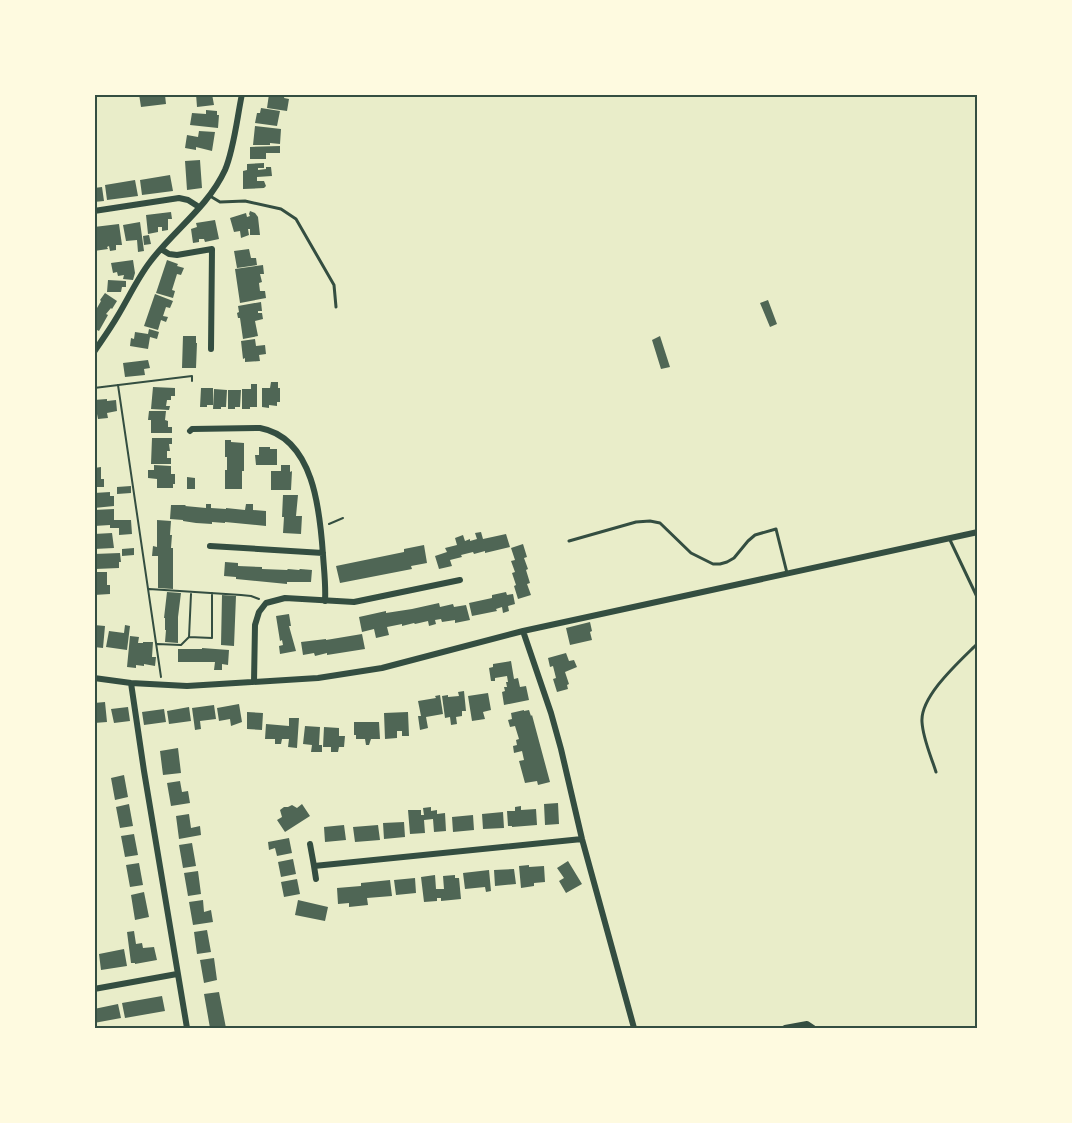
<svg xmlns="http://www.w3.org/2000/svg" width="1072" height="1123" viewBox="0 0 1072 1123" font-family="'Alegreya Sans',sans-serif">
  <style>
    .building { fill: #4f6655 }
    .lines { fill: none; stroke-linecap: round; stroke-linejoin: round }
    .path { stroke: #344e41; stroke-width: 2 }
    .service { stroke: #344e41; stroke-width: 3 }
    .minor { stroke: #344e41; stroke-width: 6 }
    .neatline { fill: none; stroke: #344e41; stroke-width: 2 }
  </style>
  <rect width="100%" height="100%" fill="#e9edc9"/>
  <path class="building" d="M139 94H157V96L165 95 166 104 141 107Z
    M196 94H212L214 105 197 107Z
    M269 94H285L284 98 289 99 287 111 267 108Z
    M261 108 280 111 277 126 255 123 257 113H260Z
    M206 110 217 111V115H219L218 128 190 125 192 113 206 114Z
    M255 126 281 129 280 144 270 143V145H253Z
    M199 131 215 132 212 151 196 147V150L185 148 187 135 198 137Z
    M280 146V153H266V159H250V147Z
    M200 160 202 188 187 190 185 161Z
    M264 163V168H258V170L266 169V167H271L272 176 257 177V181H264L266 186 264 188 243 189V171L247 170V164Z
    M170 175 173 191 142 195 140 180Z
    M135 180 138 196 107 200 105 185Z
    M102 187 104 201 94 202V188Z
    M250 211 255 213 258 217 260 235H250V229H248L249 235 241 238 240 231 234 232 230 218 246 213 247 217 250 216 249 214Z
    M171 212 172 219H168V230L162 231V227H158V232L148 234 146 215Z
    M215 220 219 239 205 242 204 239H199V242L193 243 191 229 197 227 196 223Z
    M140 222 144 251 138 252 137 240 126 241 123 225Z
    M119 224 122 245H116V250L110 251 109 246 107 247 108 249 94 251V227Z
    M149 235 151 244 144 245 143 236Z
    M249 249 251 258H256L257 265 237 268 234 251Z
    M133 260 135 273 133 280 123 279 124 275 118 276 117 272 113 273 111 263Z
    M167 260 178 264 177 266 184 268 181 275 177 274 172 290 175 291 173 298 156 293Z
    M263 265 264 274H260L262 282 259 283 260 291H265L266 298 240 303 235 269Z
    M108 280 126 281V287H122L121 292H107Z
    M105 293 117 301 112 309 111 308 106 314 108 315 99 331 97 330 94 334V308L95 307 97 308 101 301 100 300Z
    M155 294 173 301 170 308 166 307 163 316 168 317 166 322 161 320 158 330 144 326Z
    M768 300 777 324 770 327 760 303Z
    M261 302 262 311H258V313H262L263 319 255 321 258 336 243 339 240 318H238L237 313 239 312 238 306Z
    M149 329 159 332 157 339 150 337 148 349 130 346 131 338 134 339 135 332 148 334Z
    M183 336H196V343H197L196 368H182Z
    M660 336 670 367 661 369 652 340Z
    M255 339 256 346 265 345 266 354 259 355 260 361 245 362V358L243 359 241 341Z
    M148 360 150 368 144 369 145 375 125 377 123 363Z
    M271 382H278V388H280V402H277V406L269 405V408L262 407V388H270Z
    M251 384H257V407H250V409H242V389H251Z
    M153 387 175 388V396H171V400H167L166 406H170L169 410 151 409Z
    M201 388H213V405H207V407H200Z
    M214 389 227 390 226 407H221V409H213Z
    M228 390H241L240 407H235V409H228Z
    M107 399V401L116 400 117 411 107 413 108 418 98 419 97 414H94V400Z
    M149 411H166L165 420 168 421V427H172V433H151V420H148Z
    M152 438H172V444H169L170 451H167V458H171V464H151Z
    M225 440H231V442L244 443V471H242V489H225V470H227V457H225Z
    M259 447H270V449H277V465H256L255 455H259Z
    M154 465 171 466V474H175V484H173V488H157V479L148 478V470H154Z
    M281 465H290V472L292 471 291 490H271V471H281Z
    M101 467V479H104V487H94V468Z
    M187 477 195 478V489H187Z
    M131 486V493L117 494V487Z
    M110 492V496H114V506L94 508V493Z
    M283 495H298L296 516H302L301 534 283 533 284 517H282Z
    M206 504H211V508L226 509V508L245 510 246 504H253V510L266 511V526L225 522V523L212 522V524L196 523 183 521V520L170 519 171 505H186L185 506 206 508Z
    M114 509V520H131L132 534 119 535V528H110V525L94 526V510Z
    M157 520 171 521 170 535H172L171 548H173V589L158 588V556H152L153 546 157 547Z
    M481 532 483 539 506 534 510 547 485 553V551L474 554 473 552 461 555 462 557 450 560 452 566 439 569 435 556 447 552 445 548 457 545 455 538 463 535 465 541 470 539V541L477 539 475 533Z
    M112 533 114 548 94 549V534Z
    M523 544 527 557 524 558 528 569 526 570 530 583 527 584 531 595 518 599 514 586 516 585 512 573 515 572 511 561 515 560 511 548Z
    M424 545 427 563 411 566 412 569 340 583 336 566 404 552V549Z
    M134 548V555L122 556V549Z
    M120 553 121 562H119V568L95 569 94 554Z
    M225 562 238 563V566L262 567V569L287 570 288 569 299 570 300 569 312 570 311 582H287V584L236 579V577L224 576Z
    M94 572H107V585H110V594L94 595Z
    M167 592 181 593 178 617V643L165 642 166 630H165V618H164Z
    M506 592 507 595 513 594 515 604 508 606 509 611 503 613 502 607 496 609 497 611 472 616 469 603 492 598V595Z
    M222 595 236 596 234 646 221 645Z
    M439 603 440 607 453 604 454 607 466 605 470 620 455 623V620L442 622 441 619 435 620 436 624 429 626 428 621 415 624 414 623 402 626V624L387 627 389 635 376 638 374 629 362 632 359 617 386 611V613L412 609Z
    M289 614 291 626H289L296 651 280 654 279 646 283 645 282 640 280 641 276 616Z
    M590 622 592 631 590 632 592 640 570 645 566 628Z
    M94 625 105 626 103 648 94 647Z
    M125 625 130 626 127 650 106 647 109 631 124 633Z
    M362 634 365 649 327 655V653L315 656 314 653 303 655 301 642 326 639V640Z
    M130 636 139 637 138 643H143V642H153L152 657H156L155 666 144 664V666L136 665V668L127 667Z
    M202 648 229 650 228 665 222 664V670H214L215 662H178V649H202Z
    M566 653 569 661 574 660 577 667 565 672 569 684 567 685 568 689 557 692 553 679 556 678 553 666 550 667 548 658Z
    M511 661 514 679 518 678 520 687 526 686 529 700 504 705 502 692 505 691 504 687H507L506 682H508L507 676 495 678V681H491L489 668 493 667V664Z
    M464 691 466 711H462V716L456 717 457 724 451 725 450 717 445 718 442 696 448 695V697L459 696 458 692Z
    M488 693 491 710 483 712 485 719 472 721 468 696Z
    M440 695 443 714 426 717 428 728 420 730 418 716H421L418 701 436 698 435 696Z
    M105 702 107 722 94 723V703Z
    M239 704 242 722 231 726 230 719 219 721 217 708Z
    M214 705 216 719 200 721 201 729 195 730 192 708Z
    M128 707 130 721 114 723 111 709Z
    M189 707 191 721 169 724 167 711Z
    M164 709 166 722 144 725 142 712Z
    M524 710V711L529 710 531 716 532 715 550 782 538 785 537 781 525 783 519 761 524 760 522 751 514 753 513 746 517 745 516 740 519 739 515 726 510 727 508 720 512 719 511 713Z
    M247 712 263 713 262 730 247 729Z
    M408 712 409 736H402V731H397V738L385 739 384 713Z
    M289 718H299L297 748 288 747 289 739H282L281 744H275V739H265L266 724 289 726Z
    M354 722H379L380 739H371L369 745H366L365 739H356V735H354Z
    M305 726 320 727 319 745H322V752H311L312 745 303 744Z
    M324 727 339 728V736H345L344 747H339L338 752H331V747H323Z
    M178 748 181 773 163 775 160 751Z
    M124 775 128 797 115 800 111 778Z
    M180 781 182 792 188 791 190 803 171 806 167 783Z
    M558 803 559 824 545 825 544 804Z
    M129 804 133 826 120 828 116 807Z
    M302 804 310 816 285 832 277 820 282 817 280 810 284 807H288L292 805 297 808Z
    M521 806V810L536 809 537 825 512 827V826H508L507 811H515V807Z
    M431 807V811L437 810V814L445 813 446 831 434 832 433 819 424 820 425 833 410 834 408 810H421V815H424L423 808Z
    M503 812 504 828 483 829 482 814Z
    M189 814 191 828 200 826 201 835 179 839 176 816Z
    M473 815 474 830 453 832 452 817Z
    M404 822 405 837 384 839 383 823Z
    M344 825 346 840 325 842 324 827Z
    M378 825 380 840 355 842 353 827Z
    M134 834 138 855 125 857 121 836Z
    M289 838 292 853 277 856 275 848 269 850 268 842Z
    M192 843 196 866 183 868 179 845Z
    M293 859 296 874 281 877 278 862Z
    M568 861 582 884 566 893 559 881 564 878 557 868Z
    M139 863 143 885 130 887 126 865Z
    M529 865V867L544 866 545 882 534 883V886L521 888 519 866Z
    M514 869 516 884 495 886 494 870Z
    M489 870 491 891 486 892 485 887 465 889 463 873Z
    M198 871 201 894 188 896 184 873Z
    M435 875 436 889H444L443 876 455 875V878H459L461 899 441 901V898H437V901L424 902 421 877Z
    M415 878 416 893 396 895 394 880Z
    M297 879 300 894 284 897 281 882Z
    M390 880 392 896 367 898 368 905 349 907V903L338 904 337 888 361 886V883Z
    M144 892 149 917 135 920 131 895Z
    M203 900 204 912 211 910 213 922 193 925 189 902Z
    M298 900 328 907 325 921 295 915Z
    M207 930 211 952 197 954 194 932Z
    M134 931 136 944 142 943 143 948 154 947 157 960 135 964V963H131L127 932Z
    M124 949 127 966 101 970 99 954Z
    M214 958 217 980 204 983 200 960Z
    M219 992 226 1028H210L204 994Z
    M162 996 165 1011 125 1018 122 1003Z
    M118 1004 121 1018 94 1023V1009Z"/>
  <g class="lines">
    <path class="path" d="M118 385 161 677
      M94 388 192 376V381
      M329 524 343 518
      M149 589 241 595 251 596 259 599
      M191 594 189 637 212 638V593
      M157 644 181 645 189 637"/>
    <path class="service" d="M210 196 220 202 245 201 281 209 296 219 334 285 336 307
      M950 540 978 599
      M569 541 636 522 650 521 660 523 691 553 713 564H720L727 562 734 558 748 541 755 535 776 529 787 573
      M936 772C931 756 923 739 922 722 920 696 960 661 978 643"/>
    <path class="minor" d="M94 211 179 198 188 200 199 207
      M161 249 169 254 177 255 212 249 211 349
      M94 352C102 340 110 329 117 317 128 299 137 279 150 262 173 231 208 207 225 170 234 149 237 118 242 94
      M190 431 192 429 260 428C314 438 320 511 323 555 324 570 326 586 325 601
      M210 546 323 553
      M523 631 551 713 561 749 582 839 634 1028
      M94 678 131 683 187 686 318 678 382 668 523 631 978 532
      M254 682 255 625 259 612 266 603 285 598 354 602 460 580
      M131 683 144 771 187 1028
      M310 844 314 866 582 839
      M314 866 316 879
      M94 989 177 974
      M785 1028 807 1024 813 1028"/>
  </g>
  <rect width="1072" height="1123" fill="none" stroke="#fefae0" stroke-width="192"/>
  <rect x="96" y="96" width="880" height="931" class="neatline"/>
</svg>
